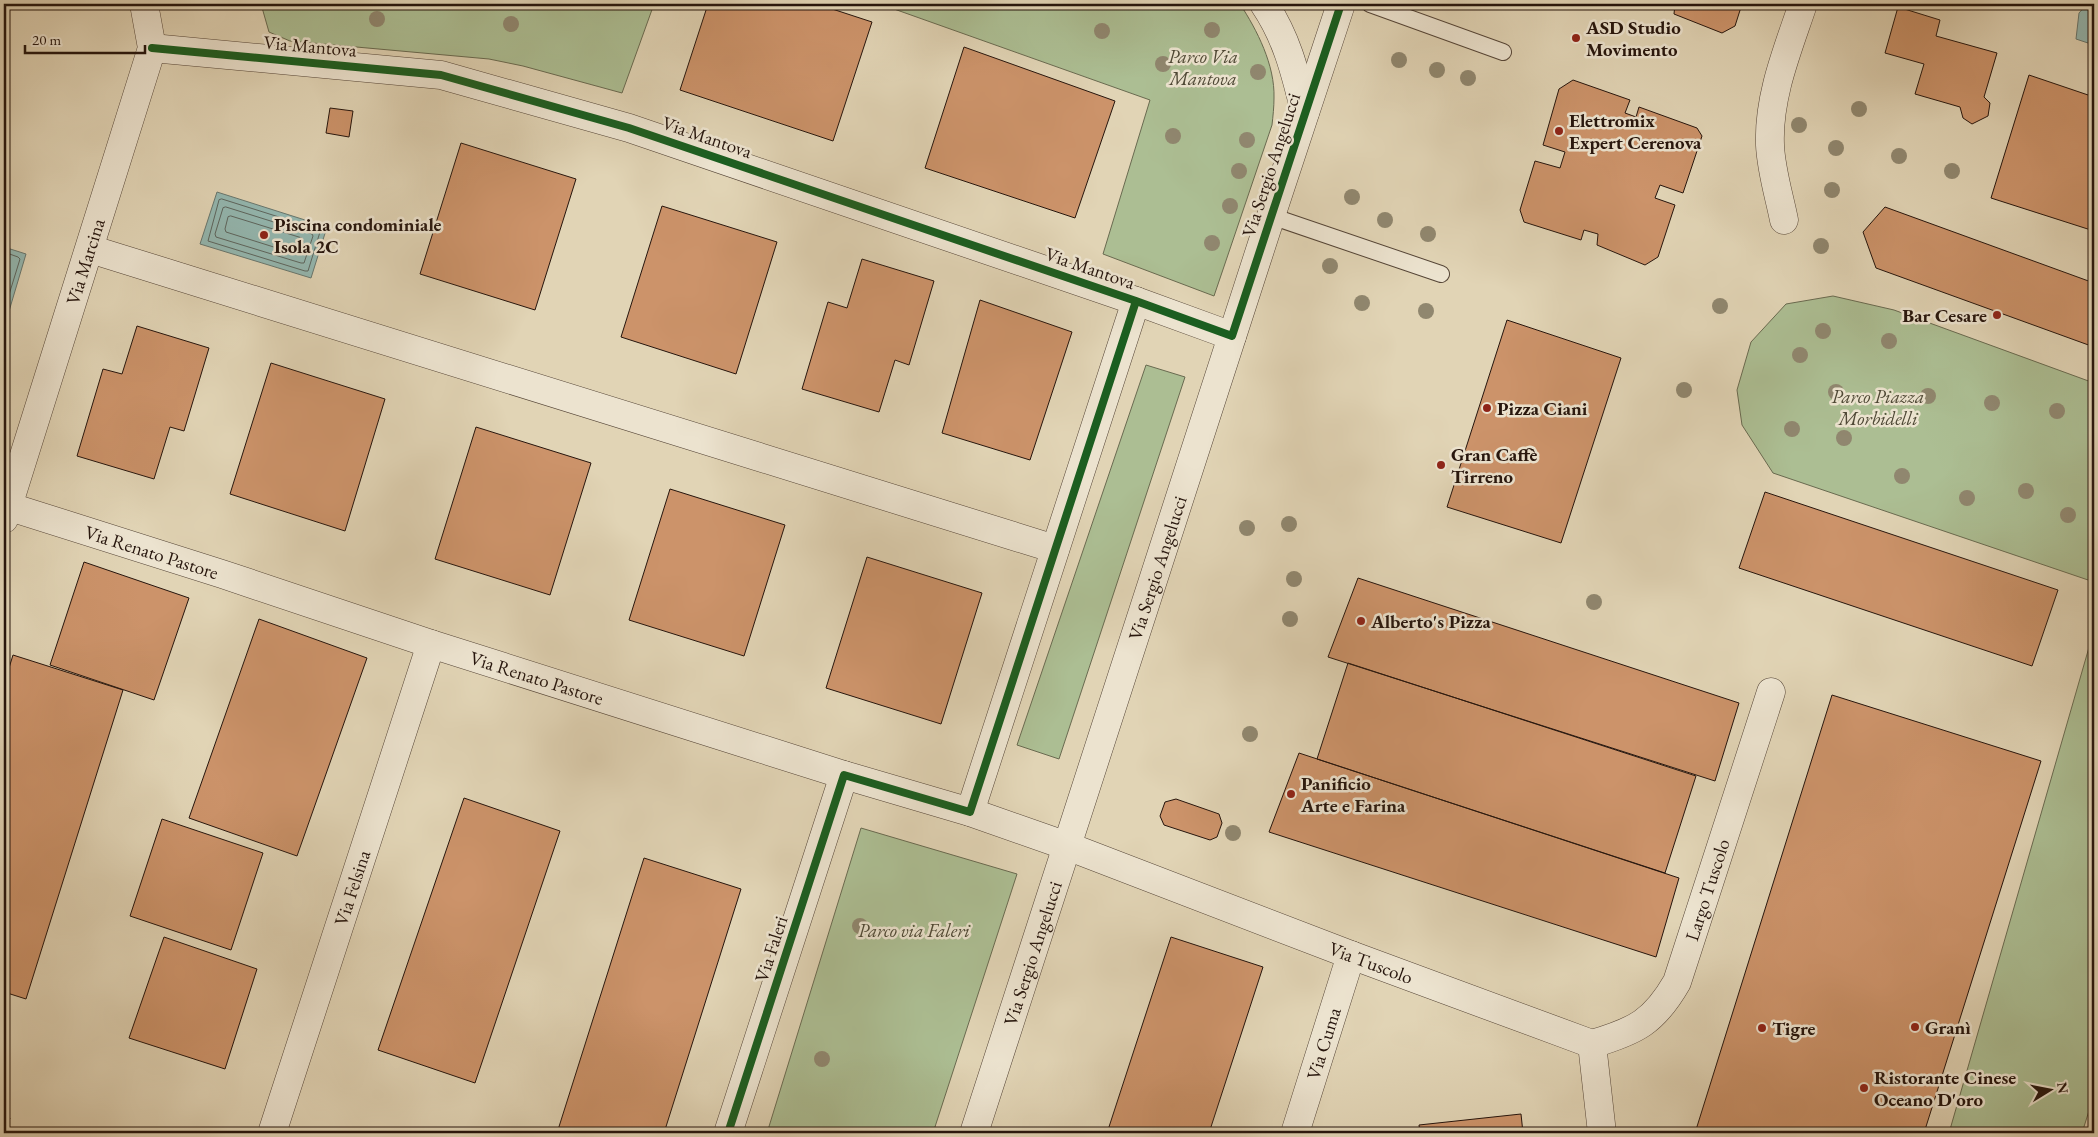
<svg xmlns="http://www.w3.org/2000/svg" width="2098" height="1137" viewBox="0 0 2098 1137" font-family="'EB Garamond',serif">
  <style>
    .green { fill: #acbe93; stroke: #696a50 }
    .water { fill: #94b8b1; stroke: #68776f }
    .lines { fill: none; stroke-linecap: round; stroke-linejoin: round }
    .shore { stroke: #5d665f; stroke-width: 1 }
    .building { fill: #cc936a; stroke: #26150d }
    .lane-casing { stroke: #554537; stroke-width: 18 }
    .street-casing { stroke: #554537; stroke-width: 29 }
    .lane { stroke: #ece3cf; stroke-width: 16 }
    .street { stroke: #ece3cf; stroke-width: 28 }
    .cycleway-casing { stroke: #ece3cf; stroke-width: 11 }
    .cycleway { stroke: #1b5e20; stroke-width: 8 }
    .tree { fill: #90876f }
    .poi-dot { fill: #8f2418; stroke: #ece3cf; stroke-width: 2 }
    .labels { text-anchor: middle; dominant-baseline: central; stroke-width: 5; stroke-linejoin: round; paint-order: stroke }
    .poi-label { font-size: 19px; font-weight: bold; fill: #26150d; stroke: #ece3cf; text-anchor: start }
    .street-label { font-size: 19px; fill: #26150d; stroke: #ece3cf }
    .park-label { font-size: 19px; font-style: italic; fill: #4e4835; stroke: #ece3cf }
  </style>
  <rect width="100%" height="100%" fill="#e1d4b5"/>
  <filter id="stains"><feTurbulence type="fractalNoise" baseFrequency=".004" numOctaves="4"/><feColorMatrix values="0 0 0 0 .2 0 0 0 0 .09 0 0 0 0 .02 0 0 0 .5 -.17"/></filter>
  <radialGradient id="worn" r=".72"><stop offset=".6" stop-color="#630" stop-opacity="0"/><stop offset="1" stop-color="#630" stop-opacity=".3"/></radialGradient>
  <path class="green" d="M261 4H654L622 93 523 66 489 59 290 41 269 32Z
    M880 4H1240C1257 30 1275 65 1274 98 1274 107 1273 116 1272 125L1214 296 1103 254 1150 100Z
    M1833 296 1894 310 2094 383V582L1773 473 1742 425 1737 390 1751 342 1786 304Z
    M1146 365 1185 377 1059 759 1017 745Z
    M2094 630V1095L2082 1133H1949Z
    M861 828 1017 874 933 1133H767Z"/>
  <path class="water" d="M2087 4H2094V45L2076 39 2079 13Z
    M217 192 327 227 311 278 200 244Z
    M4 247 26 254 4 328Z"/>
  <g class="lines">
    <path class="shore" d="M222 199 320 230V232L308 271H305L208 241 219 200Z
      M226 207 312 234 313 236 304 263H301L216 237 215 234 223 208Z
      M231 216 302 238 303 241 299 253 296 254 226 232 225 229 228 217Z
      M4 252 18 257 20 259 4 311"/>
  </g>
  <path class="building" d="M708 4H817L872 22 833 141 680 90Z
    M1675 4H1742L1735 26 1722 33 1674 14Z
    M1898 7 1940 20 1936 36 1997 53 1984 97 1990 103 1988 116 1972 124 1963 118 1960 107 1915 94 1924 64 1885 53Z
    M964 47 1115 101 1075 218 925 168Z
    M2029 75 2094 97V231L1991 198Z
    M1573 80 1630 100 1625 113 1636 117 1639 107 1697 128 1702 136 1683 193 1660 185 1655 198 1675 205 1658 257 1645 265 1597 245 1598 234 1584 230 1581 240 1524 222 1520 210 1535 161 1560 168 1565 152 1543 145 1559 89Z
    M330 108 353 111 349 137 326 133Z
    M461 143 576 179 535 310 420 274Z
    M662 206 777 242 736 374 621 337Z
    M1885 207 2094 283V347L1876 268 1863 232Z
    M862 259 934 281 909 365 895 360 879 412 802 389 828 302 847 308Z
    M980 300 1072 332 1030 460 942 433Z
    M1507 320 1621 358 1561 543 1447 507Z
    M137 326 209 348 184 431 170 427 154 479 77 456 103 369 122 374Z
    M271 363 385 399 345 531 230 494Z
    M476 427 591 463 550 595 435 559Z
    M670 489 785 525 744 656 629 620Z
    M1765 492 2058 590 2032 666 1739 568Z
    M867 557 982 593 941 724 826 688Z
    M84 562 189 598 154 700 50 665Z
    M1358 578 1739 703 1715 781 1328 657Z
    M259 619 367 658 297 856 189 818Z
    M13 655 123 690 26 999 4 992V684Z
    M1348 663 1696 776 1665 873 1317 759Z
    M1832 695 2041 761 1924 1133H1695Z
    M1299 753 1679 878 1656 957 1269 832Z
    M464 798 560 831 475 1083 378 1050Z
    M1176 799 1219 814 1222 823 1217 837 1210 840 1164 825 1160 816 1165 802Z
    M162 819 263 853 231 950 130 916Z
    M644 858 741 889 664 1133H557Z
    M164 937 257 969 225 1069 129 1038Z
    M1171 937 1263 967 1209 1133H1107Z
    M1521 1114 1523 1133H1420L1419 1125Z
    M4 1116 10 1118 5 1133H4Z"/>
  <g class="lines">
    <defs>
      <path id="lane" d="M1370 4 1503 52
        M1271 216 1441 274"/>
      <g id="street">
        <path d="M1264 4C1287 38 1295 72 1305 112"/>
        <path d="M152 48 441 75 629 128 1136 301 1232 336"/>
        <path d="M1784 220C1779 195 1771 170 1770 145 1768 96 1788 49 1803 4"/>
        <path d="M90 249 1055 549"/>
        <path id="s1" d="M4 505 222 574 431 644 844 775 970 812 1067 846 1351 955 1592 1044 1602 1133"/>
        <path id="s2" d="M4 519 152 48 144 4"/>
        <path d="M970 812 1136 301"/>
        <path id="s3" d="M1592 1044C1636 1031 1654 1022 1677 982L1771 692"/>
        <path id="s4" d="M272 1133 431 644"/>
        <path d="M728 1133 844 775"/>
        <path id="s5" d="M974 1133 1271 216 1341 4"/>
        <path id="s6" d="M1295 1133 1351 955"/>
      </g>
    </defs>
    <use href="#lane" class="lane-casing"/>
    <use href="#street" class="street-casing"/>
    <use href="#lane" class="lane"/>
    <use href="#street" class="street"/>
    <defs>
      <path id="cycleway" d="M152 48 441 75 629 128 1136 301 1232 336 1341 4
        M728 1133 844 775 970 812 1136 301"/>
    </defs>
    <use href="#cycleway" class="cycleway-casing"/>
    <use href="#cycleway" class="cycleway"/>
  </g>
  <g class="tree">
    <circle cx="377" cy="19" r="8"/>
    <circle cx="511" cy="24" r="8"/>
    <circle cx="1212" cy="30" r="8"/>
    <circle cx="1102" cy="31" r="8"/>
    <circle cx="1399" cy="60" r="8"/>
    <circle cx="1163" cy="64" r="8"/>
    <circle cx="1437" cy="70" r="8"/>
    <circle cx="1258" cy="72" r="8"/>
    <circle cx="1468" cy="78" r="8"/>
    <circle cx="1859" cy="109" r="8"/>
    <circle cx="1799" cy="125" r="8"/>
    <circle cx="1173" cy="136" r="8"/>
    <circle cx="1247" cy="140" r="8"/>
    <circle cx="1836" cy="148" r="8"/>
    <circle cx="1899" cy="156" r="8"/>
    <circle cx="1239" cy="171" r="8"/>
    <circle cx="1952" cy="171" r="8"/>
    <circle cx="1832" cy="190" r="8"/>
    <circle cx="1352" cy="197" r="8"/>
    <circle cx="1230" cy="206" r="8"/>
    <circle cx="1385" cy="220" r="8"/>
    <circle cx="1428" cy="234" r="8"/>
    <circle cx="1212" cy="243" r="8"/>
    <circle cx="1821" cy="246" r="8"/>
    <circle cx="1330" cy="266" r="8"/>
    <circle cx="1362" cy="303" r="8"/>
    <circle cx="1720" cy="306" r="8"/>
    <circle cx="1426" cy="311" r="8"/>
    <circle cx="1823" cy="331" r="8"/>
    <circle cx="1889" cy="341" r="8"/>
    <circle cx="1800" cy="355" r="8"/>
    <circle cx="1684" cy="390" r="8"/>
    <circle cx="1836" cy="392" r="8"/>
    <circle cx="1928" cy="396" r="8"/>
    <circle cx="1992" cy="403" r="8"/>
    <circle cx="2057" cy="411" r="8"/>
    <circle cx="1792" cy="429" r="8"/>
    <circle cx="1844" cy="438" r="8"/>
    <circle cx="1902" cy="476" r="8"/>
    <circle cx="2026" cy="491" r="8"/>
    <circle cx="1967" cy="498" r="8"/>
    <circle cx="2068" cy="515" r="8"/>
    <circle cx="1289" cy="524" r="8"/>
    <circle cx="1247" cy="528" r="8"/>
    <circle cx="1294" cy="579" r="8"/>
    <circle cx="1594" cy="602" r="8"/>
    <circle cx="1290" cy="619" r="8"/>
    <circle cx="1250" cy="734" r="8"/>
    <circle cx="1233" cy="833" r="8"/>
    <circle cx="860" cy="926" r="8"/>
    <circle cx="822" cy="1059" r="8"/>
  </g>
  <g class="poi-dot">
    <circle cx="1576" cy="38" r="5"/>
    <circle cx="1559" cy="131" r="5"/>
    <circle cx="264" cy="235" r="5"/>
    <circle cx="1997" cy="315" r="5"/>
    <circle cx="1487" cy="408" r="5"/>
    <circle cx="1441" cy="465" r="5"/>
    <circle cx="1361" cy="621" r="5"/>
    <circle cx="1291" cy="794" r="5"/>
    <circle cx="1915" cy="1027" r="5"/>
    <circle cx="1762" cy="1028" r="5"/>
    <circle cx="1864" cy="1088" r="5"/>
  </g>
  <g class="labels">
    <g class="poi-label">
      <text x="1586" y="27">ASD Studio<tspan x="1586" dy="22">Movimento</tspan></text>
      <text x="1569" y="120">Elettromix<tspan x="1569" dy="22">Expert Cerenova</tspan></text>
      <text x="274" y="224">Piscina condominiale<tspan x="274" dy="22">Isola 2C</tspan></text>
      <text x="1987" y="315" text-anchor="end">Bar Cesare</text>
      <text x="1497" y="408">Pizza Ciani</text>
      <text x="1451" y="454">Gran Caffè<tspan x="1451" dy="22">Tirreno</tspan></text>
      <text x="1371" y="621">Alberto's Pizza</text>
      <text x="1301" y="783">Panificio<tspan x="1301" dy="22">Arte e Farina</tspan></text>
      <text x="1925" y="1027">Granì</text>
      <text x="1772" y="1028">Tigre</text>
      <text x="1874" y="1077">Ristorante Cinese<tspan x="1874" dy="22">Oceano D'oro</tspan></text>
    </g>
    <g class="street-label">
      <text transform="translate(310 46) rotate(5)">Via Mantova</text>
      <text transform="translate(707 137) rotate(19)">Via Mantova</text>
      <text transform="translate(1271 165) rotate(-72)">Via Sergio Angelucci</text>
      <text stroke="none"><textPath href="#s2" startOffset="270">Via Marcina</textPath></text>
      <text transform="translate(1090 268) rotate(19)">Via Mantova</text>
      <text stroke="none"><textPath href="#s1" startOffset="155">Via Renato Pastore</textPath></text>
      <text stroke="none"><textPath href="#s5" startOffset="594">Via Sergio Angelucci</textPath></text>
      <text stroke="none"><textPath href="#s1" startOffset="560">Via Renato Pastore</textPath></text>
      <text stroke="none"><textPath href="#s4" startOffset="258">Via Felsina</textPath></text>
      <text stroke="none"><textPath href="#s3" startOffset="206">Largo Tuscolo</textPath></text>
      <text transform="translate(771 949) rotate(-72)">Via Faleri</text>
      <text stroke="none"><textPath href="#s5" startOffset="189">Via Sergio Angelucci</textPath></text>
      <text stroke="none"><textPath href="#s1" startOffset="1442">Via Tuscolo</textPath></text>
      <text stroke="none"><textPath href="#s6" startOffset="94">Via Cuma</textPath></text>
    </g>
    <g class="park-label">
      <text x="1203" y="56">Parco Via<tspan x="1203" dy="22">Mantova</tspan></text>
      <text x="1878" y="396">Parco Piazza<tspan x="1878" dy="22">Morbidelli</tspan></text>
      <text x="914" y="930">Parco via Faleri</text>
    </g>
  </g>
  <rect width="2098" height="1137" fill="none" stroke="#e1d4b5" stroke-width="20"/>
  <rect x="5" y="5" width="2088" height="1127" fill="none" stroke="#26150d" stroke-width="2.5"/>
  <rect x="10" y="10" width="2078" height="1117" fill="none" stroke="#26150d"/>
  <g transform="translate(2050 1090) rotate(80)" stroke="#ece3cf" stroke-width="4" paint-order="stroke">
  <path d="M0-4L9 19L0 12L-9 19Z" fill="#26150d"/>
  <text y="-8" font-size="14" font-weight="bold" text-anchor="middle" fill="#26150d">N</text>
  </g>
  <path d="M25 45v8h120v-8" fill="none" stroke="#26150d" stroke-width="2.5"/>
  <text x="32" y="45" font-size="15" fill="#26150d" stroke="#ece3cf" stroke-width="4" paint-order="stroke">20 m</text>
  <rect width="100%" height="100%" filter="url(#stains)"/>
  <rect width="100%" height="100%" fill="url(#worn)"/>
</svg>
